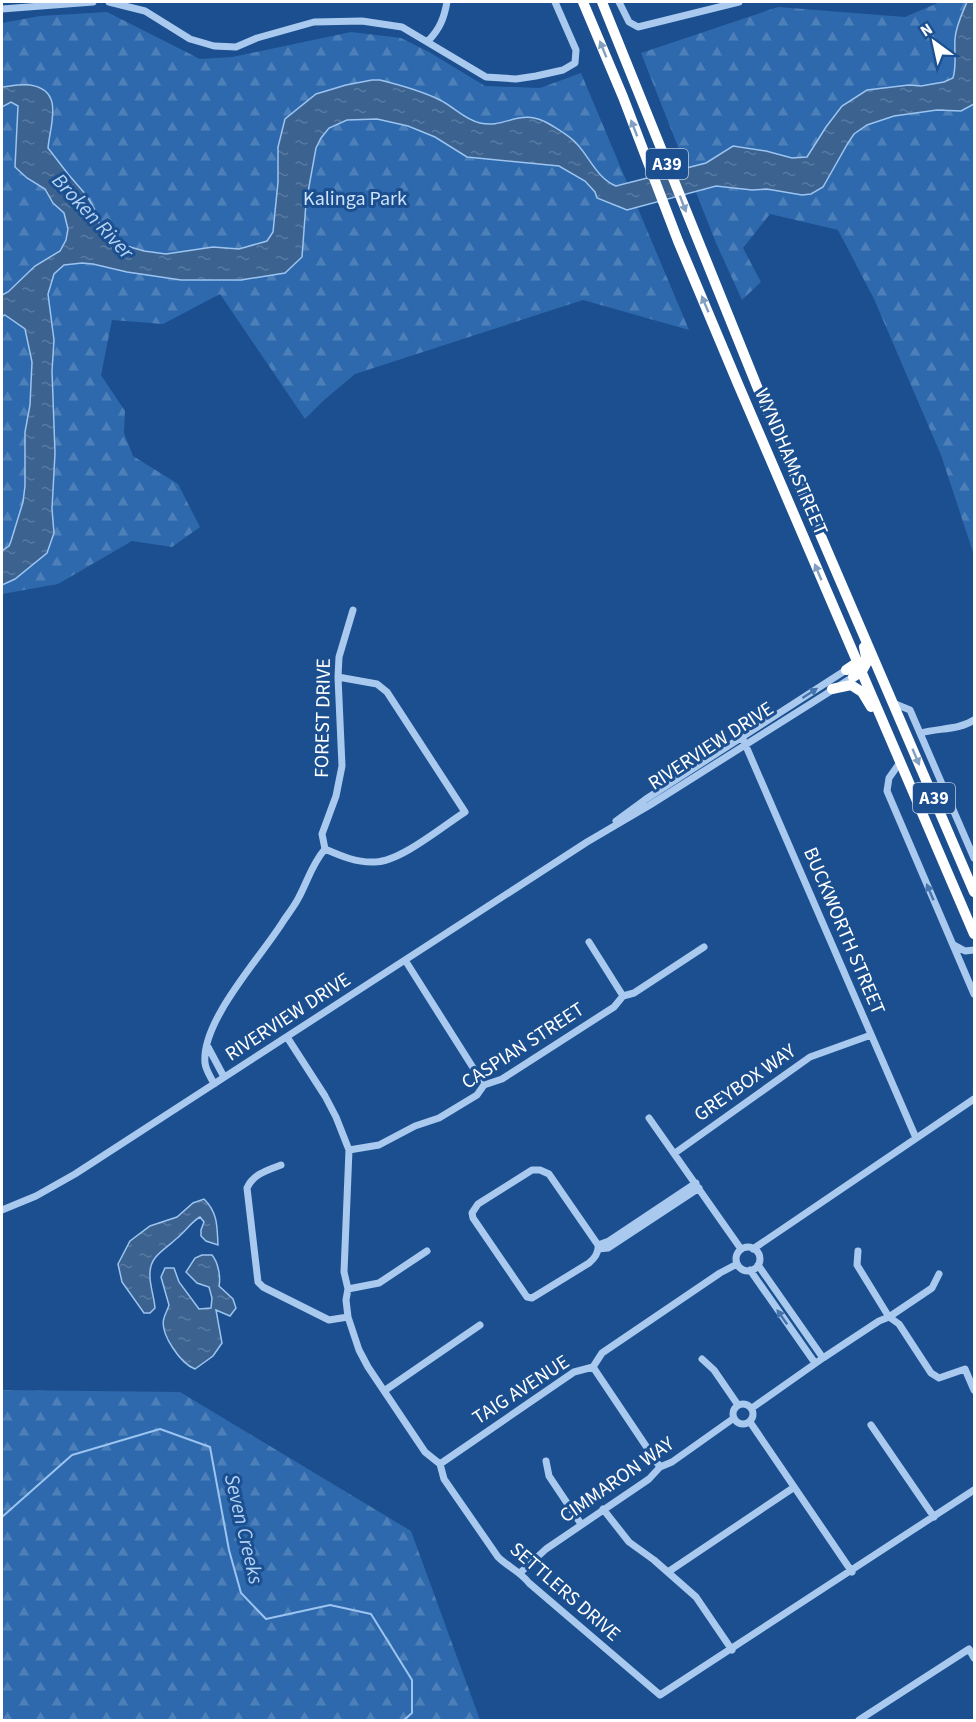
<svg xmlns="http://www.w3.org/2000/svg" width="976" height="1722" viewBox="0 0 976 1722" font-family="'Source Sans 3',sans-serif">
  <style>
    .forest { fill: url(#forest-firs) }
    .water { fill: url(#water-ripples); stroke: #9cc4f0; stroke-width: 1.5 }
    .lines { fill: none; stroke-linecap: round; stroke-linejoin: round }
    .stream { stroke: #9cc4f0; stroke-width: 2 }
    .minor { stroke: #a9c9ee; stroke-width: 7 }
    .highway { stroke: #fff; stroke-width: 10 }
    .oneway { fill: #829ec1 }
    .oneway2 { fill: #4674ac }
    .labels { text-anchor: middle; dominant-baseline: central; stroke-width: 6; stroke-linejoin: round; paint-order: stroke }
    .shield { fill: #1b4f8f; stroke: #bbcadd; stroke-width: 1.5 }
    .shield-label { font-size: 18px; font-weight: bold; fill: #fff }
    .park-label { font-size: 20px; fill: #cfe3fa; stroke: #1b4f8f }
    .street-label { font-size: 20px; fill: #fff; stroke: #1b4f8f }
    .water-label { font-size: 21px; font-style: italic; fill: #b5d3f5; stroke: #1b4f8f }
  </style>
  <defs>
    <pattern id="forest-firs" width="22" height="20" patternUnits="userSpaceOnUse" patternTransform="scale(1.5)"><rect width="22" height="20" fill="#2e69ad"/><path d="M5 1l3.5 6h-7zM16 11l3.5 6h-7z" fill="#4d80b9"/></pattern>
    <pattern id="water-ripples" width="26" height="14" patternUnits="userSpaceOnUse" patternTransform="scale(1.5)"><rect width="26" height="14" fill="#3c6290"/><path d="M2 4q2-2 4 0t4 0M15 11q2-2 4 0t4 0" fill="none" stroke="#597aa1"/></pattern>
  </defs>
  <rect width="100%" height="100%" fill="#1b4f8f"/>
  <path class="forest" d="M940 2H974V555L941 455 874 299 838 230 770 214 743 248 761 282 742 300 716 243 641 53 778 7 905 17Z
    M107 12 200 59 232 57 351 32 401 38 429 52 485 86 540 88 581 73 689 330 583 300 355 374 323 401 305 419 220 294 163 324 112 320 101 375 125 411 124 433 133 456 178 484 200 527 172 547 132 541 58 584 2 594V23L40 16Z
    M2 1390 180 1392 411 1531 480 1720H2Z"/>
  <path class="water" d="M967 2H974V104L961 111 937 110 894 116 867 125 854 134 848 143 823 187 811 194 802 195 767 189 752 190 716 186 627 210 597 198 595 192 585 181 559 166 467 157 435 137 408 126 377 119 347 120 329 128 321 138 316 148 306 203 302 257 285 273 241 280H181L127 272 93 264 82 263 64 265 54 274 48 294 54 340 52 371 55 453 52 509 54 533 47 553 15 579 2 585V551L9 546 11 541 23 502 25 486V432L30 405 32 362 25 329 5 315 2 316V295L8 292 35 266 60 251 66 240 68 229 64 213 53 203 45 189 27 178 15 167 18 106 11 102 2 107V87C11 86 20 84 30 85 65 90 50 125 48 148L68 174 87 196 94 208 99 223 120 244 144 251 166 254 213 247 239 249 267 241 273 232 278 182V147L285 119 316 94 346 85 372 80H380C400 85 422 91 440 100 454 107 465 120 480 123 507 129 520 106 551 125 559 130 570 136 577 144 590 158 597 178 616 186L706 163 733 146 766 151 792 158 807 157 826 127 842 106 867 90 909 85 921 86 944 82 953 78C957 64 954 52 955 39 956 25 962 14 967 2Z
    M204 1199C218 1213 217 1226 218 1245L206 1241 201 1236V1230L204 1222 200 1217C191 1222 185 1232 176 1239 170 1245 160 1251 155 1258 144 1272 154 1293 155 1308L150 1313H144L122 1282 118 1264 130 1241 150 1226 177 1217 193 1203Z
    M202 1255H212C218 1262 221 1277 219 1286L233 1299 236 1308 230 1316 216 1310 222 1343 213 1356 195 1369C181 1364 159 1333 164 1318 165 1314 168 1309 169 1305L161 1277 165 1268H174L179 1282 199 1309 211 1308 212 1298 209 1287 197 1283 186 1272 195 1258Z"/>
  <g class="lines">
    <path class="stream" d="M2 1517 72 1455 160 1429 210 1447 229 1550 241 1593 266 1619 330 1605 371 1614 412 1680V1713L404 1720"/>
    <path class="minor" d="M109 2 145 11 190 39 214 46 236 47 257 38 314 22 362 21 402 27 486 77 516 79 536 76 563 70 575 63 576 50 555 2
      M619 2 629 22 638 27 739 2
      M2 9 93 2
      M428 41C440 29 444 18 447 2
      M893 703 910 710 974 858
      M921 733C939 728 959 730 974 720
      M742 737 916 1138
      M901 761 889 778 887 791 974 994
      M616 821 646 799 846 670
      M325 849C341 856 357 863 375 862 400 862 443 826 465 812L387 692 377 684 338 677
      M589 942 623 996
      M954 945 965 951 974 950
      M405 960 484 1085
      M287 1037 325 1096 336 1117 349 1150 344 1272 348 1289 346 1300 348 1317 359 1350 368 1367 425 1452 440 1464 444 1479 498 1557C508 1567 520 1571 529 1583L660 1695 974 1490
      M208 1047 224 1077
      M214 1084C211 1077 206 1071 205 1063 201 1020 263 955 284 920 289 913 295 905 299 897 308 880 312 864 325 849L322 834 336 796 342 766 338 677 339 657 353 610
      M649 1118 741 1249
      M349 1150 379 1145 415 1126 439 1118 477 1095 484 1085 502 1079 614 1007 623 996 634 993 704 947
      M675 1153 810 1057 871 1035
      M281 1165C268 1170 253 1174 247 1188L258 1282 263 1287 329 1320 348 1317
      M532 1170H540L549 1174 598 1245C599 1253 595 1258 589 1263L532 1298 527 1297 473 1218 472 1213 478 1204Z
      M2 1210 36 1196 75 1174 587 842 650 805 853 677
      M598 1245 609 1241 696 1183
      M736 1259a12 12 0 1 1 24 0a12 12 0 1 1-24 0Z
      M598 1249 608 1248 699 1188
      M753 1249 974 1099
      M858 1251 857 1265 889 1317 932 1288 939 1274
      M758 1265 823 1358
      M750 1270 815 1363
      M348 1289 379 1283 427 1251
      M702 1359 714 1370 738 1405
      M593 1367 660 1467
      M384 1391 480 1325
      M733 1414a10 10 0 1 1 20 0a10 10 0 1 1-20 0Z
      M752 1408 823 1358 879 1321 889 1317 899 1324 931 1373 939 1378 965 1369 974 1390
      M750 1422 852 1572
      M871 1425 934 1517
      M546 1461 549 1476 581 1524
      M440 1464 574 1372 593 1367 602 1353 720 1273 737 1264
      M603 1509 629 1542 654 1560 696 1597 732 1650
      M521 1572 546 1549 649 1479 660 1467 672 1462 734 1418
      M668 1572 793 1488
      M859 1720 969 1649 974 1658"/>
    <path class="highway" d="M583 2 623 97 678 241 738 384 974 934
      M602 2 762 399 974 892
      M846 670 858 662H863
      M853 677 862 671 867 662 864 647
      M832 689 851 685 862 692 871 707"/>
  </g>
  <defs><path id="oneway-solid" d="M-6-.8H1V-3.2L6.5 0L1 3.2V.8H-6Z" transform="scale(1.5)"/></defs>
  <g class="oneway">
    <use href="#oneway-solid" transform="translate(603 49) rotate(-112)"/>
    <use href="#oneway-solid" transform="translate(634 128) rotate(-111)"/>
    <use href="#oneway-solid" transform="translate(683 204) rotate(69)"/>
    <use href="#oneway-solid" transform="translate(705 304) rotate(-113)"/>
    <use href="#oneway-solid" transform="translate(818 572) rotate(-113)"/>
    <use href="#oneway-solid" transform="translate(916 757) rotate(67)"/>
  </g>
  <g class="oneway2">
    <use href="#oneway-solid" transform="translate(810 693) rotate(-33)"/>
    <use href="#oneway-solid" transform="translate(930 892) rotate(-113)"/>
    <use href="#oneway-solid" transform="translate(782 1317) rotate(-125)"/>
  </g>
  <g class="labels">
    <g class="shield">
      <rect x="646" y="149" width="42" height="30" rx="4.5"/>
      <rect x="913" y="783" width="42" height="30" rx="4.5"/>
    </g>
    <g class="shield-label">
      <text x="667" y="164">A39</text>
      <text x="934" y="798">A39</text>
    </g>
    <g class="park-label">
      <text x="355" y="199">Kalinga Park</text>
    </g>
    <g class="street-label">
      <text transform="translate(791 462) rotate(67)">WYNDHAM STREET</text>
      <text transform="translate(323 718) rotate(-89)">FOREST DRIVE</text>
      <text transform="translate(711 746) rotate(-33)">RIVERVIEW DRIVE</text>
      <text transform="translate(844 931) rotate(67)">BUCKWORTH STREET</text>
      <text transform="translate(288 1017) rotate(-33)">RIVERVIEW DRIVE</text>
      <text transform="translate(523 1046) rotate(-33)">CASPIAN STREET</text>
      <text transform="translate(745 1083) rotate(-35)">GREYBOX WAY</text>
      <text transform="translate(521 1390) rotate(-33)">TAIG AVENUE</text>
      <text transform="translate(617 1480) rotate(-35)">CIMMARON WAY</text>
      <text transform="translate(565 1592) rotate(41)">SETTLERS DRIVE</text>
    </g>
    <g class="water-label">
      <text transform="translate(93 216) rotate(47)">Broken River</text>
      <text transform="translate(244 1529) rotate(77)">Seven Creeks</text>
    </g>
  </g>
  <rect width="976" height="1722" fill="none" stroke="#ffffff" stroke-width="6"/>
  <g transform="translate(934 42) rotate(327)" stroke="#1b4f8f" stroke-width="4.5" paint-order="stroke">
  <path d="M0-4.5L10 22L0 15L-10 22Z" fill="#ffffff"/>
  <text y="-9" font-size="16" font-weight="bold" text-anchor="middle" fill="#ffffff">N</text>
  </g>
</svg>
